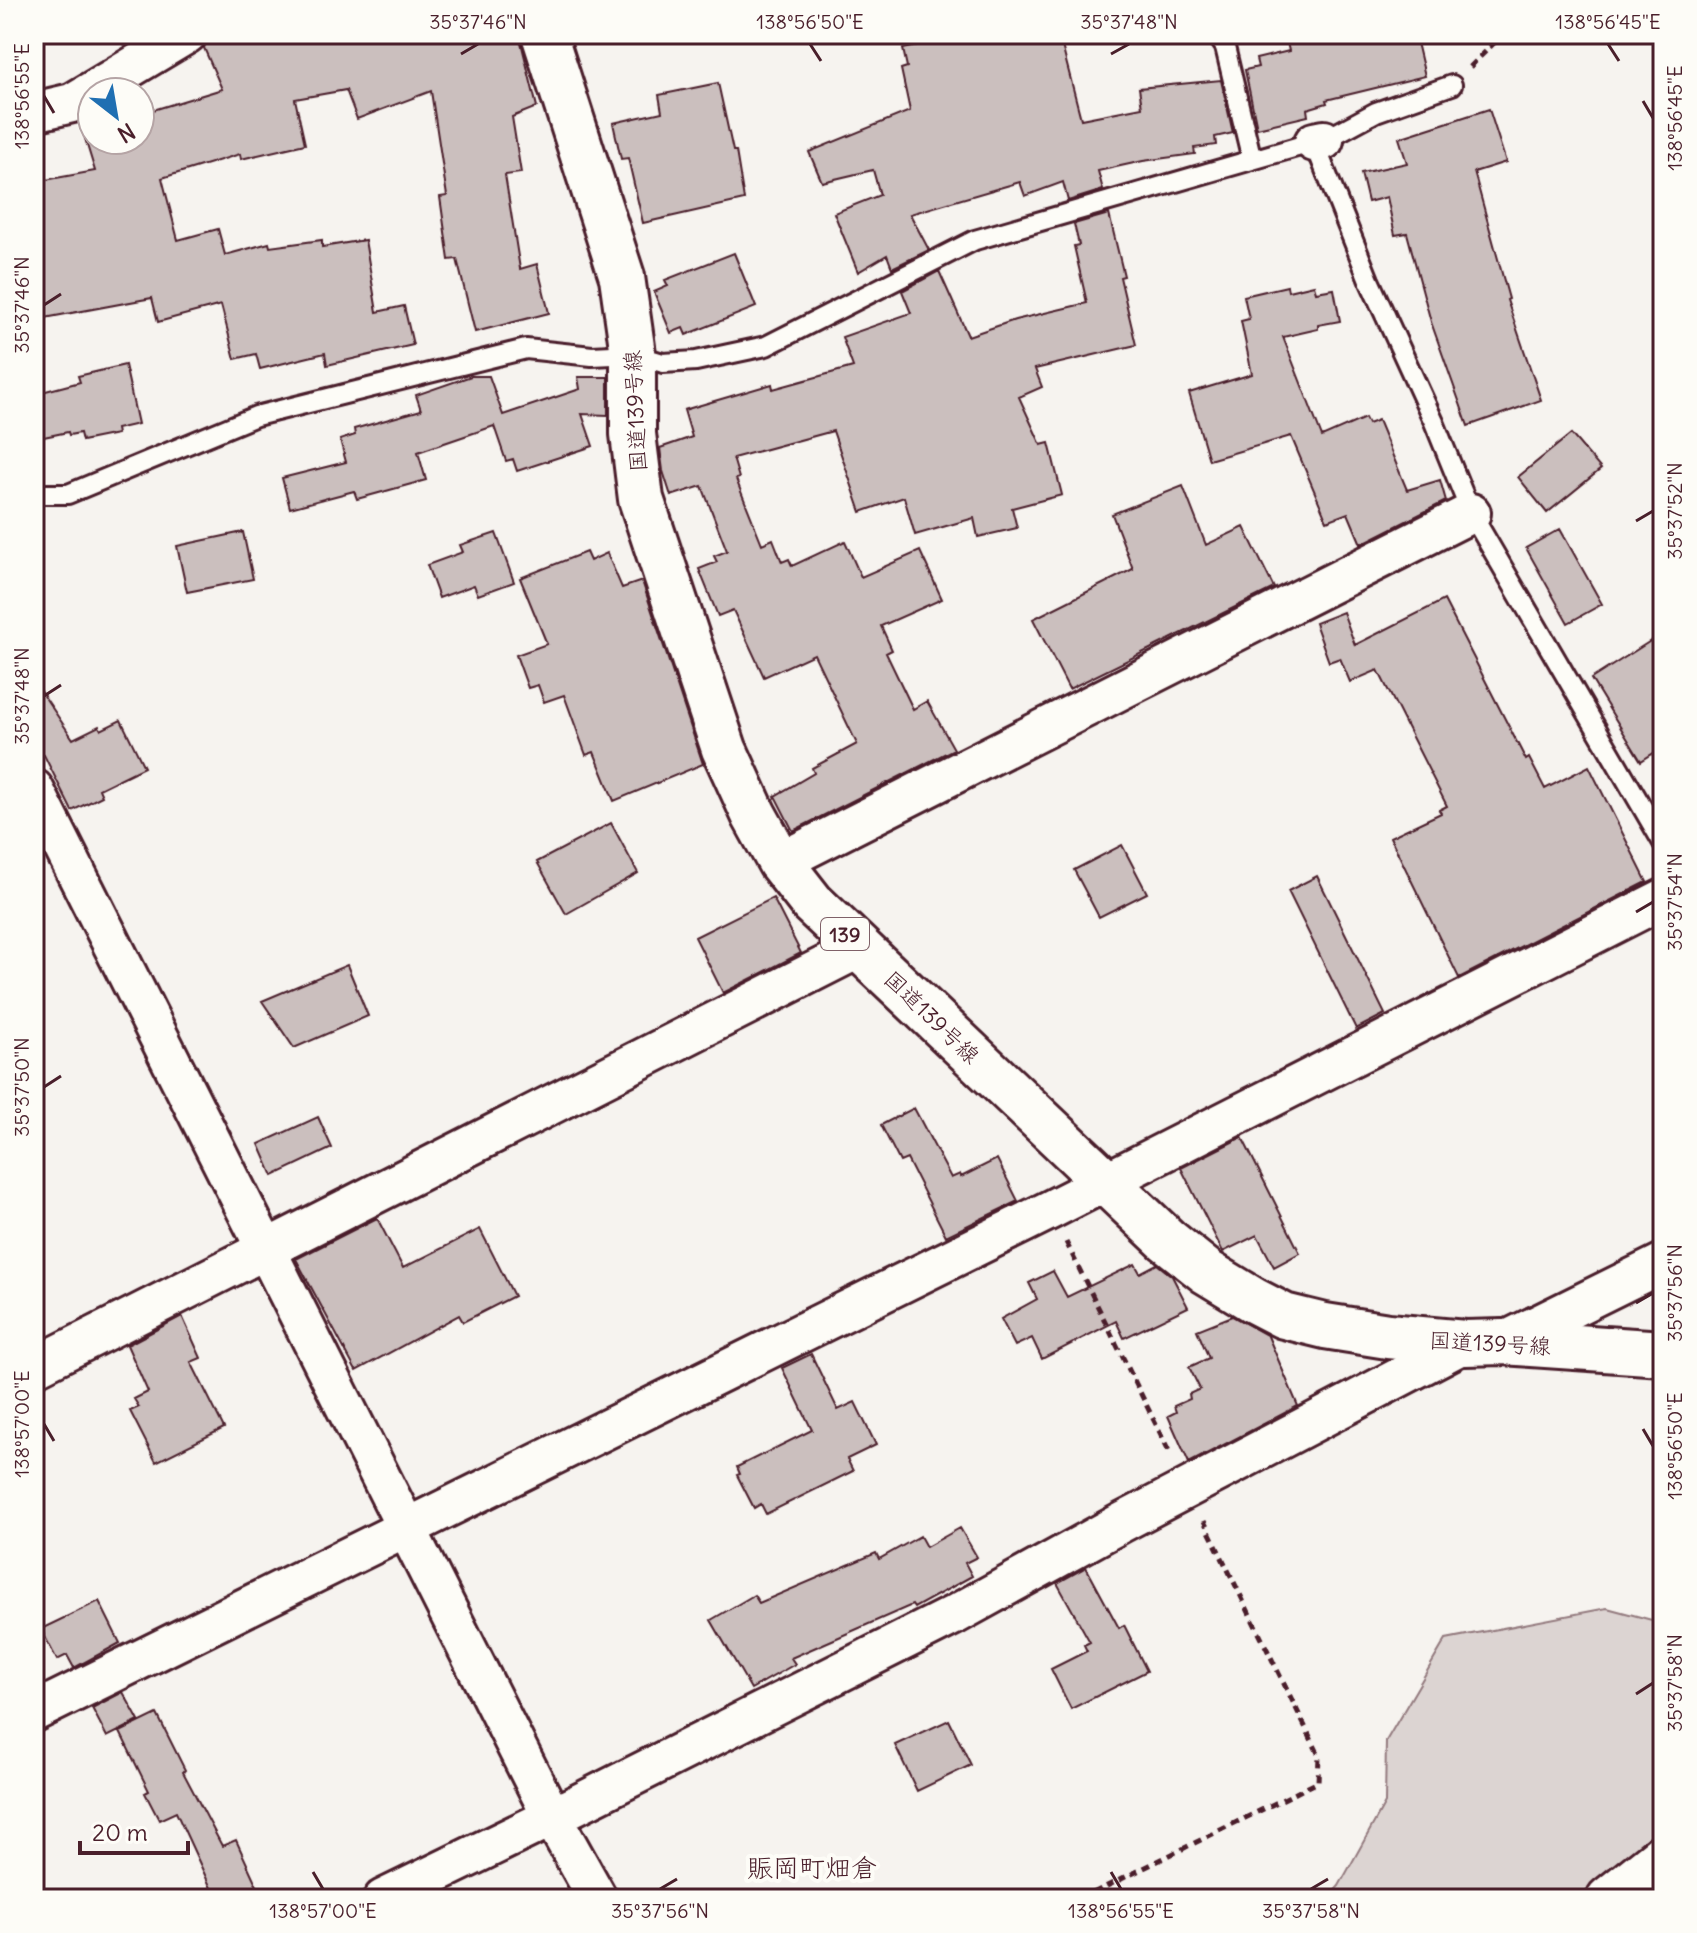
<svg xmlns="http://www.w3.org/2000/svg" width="1697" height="1933" viewBox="0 0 1697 1933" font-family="Delius,'Klee One',sans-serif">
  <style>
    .green { fill: #dcd4d2; stroke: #937a7e; stroke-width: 2 }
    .building { fill: #cbbfbe; stroke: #4a1f2b; stroke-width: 2 }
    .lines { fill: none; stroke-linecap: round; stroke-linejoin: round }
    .lane-casing { stroke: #4a1f2b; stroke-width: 24 }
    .street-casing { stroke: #4a1f2b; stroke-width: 44 }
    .highway-casing { stroke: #4a1f2b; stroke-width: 50 }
    .path { stroke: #4a1f2b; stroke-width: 5; stroke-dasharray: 8 6; stroke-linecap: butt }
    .lane { stroke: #fdfcf7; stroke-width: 18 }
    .street { stroke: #fdfcf7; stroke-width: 38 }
    .highway { stroke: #fdfcf7; stroke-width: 44 }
    .ticks { fill: none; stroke: #4a1f2b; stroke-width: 3 }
    .labels { text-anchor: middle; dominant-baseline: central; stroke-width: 8; stroke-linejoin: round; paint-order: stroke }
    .shield { fill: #fdfcf7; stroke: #806168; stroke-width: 2 }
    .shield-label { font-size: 20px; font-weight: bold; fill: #4a1f2b }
    .street-label { font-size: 22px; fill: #4a1f2b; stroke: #fdfcf7 }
    .quarter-label { font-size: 26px; fill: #4a1f2b; stroke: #fdfcf7 }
    .neatline { fill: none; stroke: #4a1f2b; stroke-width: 3 }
    .ticks-label { font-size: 20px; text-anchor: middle; fill: #4a1f2b }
  </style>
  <rect width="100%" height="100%" fill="#f6f3ef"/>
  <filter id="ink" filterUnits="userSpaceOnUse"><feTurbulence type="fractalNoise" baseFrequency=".0125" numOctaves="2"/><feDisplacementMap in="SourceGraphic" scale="16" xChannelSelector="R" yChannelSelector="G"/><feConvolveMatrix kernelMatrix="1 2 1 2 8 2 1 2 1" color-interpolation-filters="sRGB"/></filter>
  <g filter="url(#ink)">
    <path class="green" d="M1607 1608 1663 1623V1899H1327L1339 1886 1385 1803 1386 1741 1446 1639Z"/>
    <path class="building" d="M209 34H519L537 107 512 117 521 173 505 175 520 269 537 264 549 313 475 332 457 259 449 260 440 197 447 196 431 91 357 119 346 90 295 99 305 144 241 159 240 154 162 178 178 240 218 229 225 255 269 243 270 247 322 240V247L365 240 377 312 404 306 413 345 327 365 325 353 260 369 256 354 235 359 221 305 158 322 152 298 34 320V182L95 171 83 132 92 129V140H140V114L222 89 204 48Z
      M915 34H1059L1081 119 1142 107 1139 88 1221 80 1233 133 1215 137 1216 145 1194 148 1195 154 1143 161 1098 171 1103 190 1068 201 1063 182 1025 196 1020 182 910 214 929 250 892 268 887 255 858 272 834 213 880 195 873 170 822 182 809 152 910 111 901 69 907 67 903 49 918 46Z
      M1285 34H1415L1425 76 1326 100 1327 103 1307 109 1308 116 1257 128 1245 70 1258 67 1256 59 1289 51Z
      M718 83 733 151H736L744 200 643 223 628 158 621 159 613 123 662 112 659 95Z
      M1489 109 1506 162 1474 172 1509 299 1507 300 1541 400 1468 426 1431 322 1407 233 1395 235 1387 197 1368 202 1361 173 1407 163 1399 138Z
      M1109 214 1124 276 1120 277 1136 345 1035 369 1042 387 1019 397 1041 445 1049 443 1062 495 1012 508 1017 528 978 537 974 518 915 535 904 497 861 512 833 431 733 458 739 478 736 479 762 544 773 539 782 562 789 559 792 566 845 541 861 577 920 551 942 599 881 626 892 650 886 653 913 709 927 701 954 749 793 831 775 796 814 773 812 768 857 744 814 654 764 677 733 610 718 616 699 569 717 562 714 556 727 551 702 486 671 496 663 471 660 448 692 437 684 410 772 384 773 389 853 367 842 337 911 313 902 291 939 271 968 336 1015 320 1087 303 1074 246 1079 245 1074 224Z
      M734 253 756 307 686 335 683 328 671 333 654 292 668 286 665 280Z
      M1314 285 1316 292 1334 289 1340 321 1318 325V329L1283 337 1322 437 1365 418 1368 424 1378 420 1407 490 1440 480 1446 501 1361 544 1348 513 1327 521 1291 436 1209 460 1189 393 1252 374 1241 321 1249 319 1244 296 1287 286 1288 291Z
      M125 365 138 424 116 429 117 434 82 441 80 433 69 435 68 432 34 439V394L80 382 78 376Z
      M471 376H489L503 415 580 389 578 377H608V415L582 414 593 446 517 471 513 459 506 461 494 426 418 452 426 480 357 499 354 491 290 508 282 478 346 462 340 440 355 435 354 429 421 410 416 395Z
      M1571 434 1601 469 1547 513 1518 477Z
      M1183 486 1206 545 1244 527 1274 588 1069 689 1033 619 1133 569 1112 514Z
      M1560 529 1602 604 1568 623 1526 548Z
      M243 532 253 579 187 592 177 546Z
      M496 533 514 582 478 595 474 585 439 598 427 565 463 552 460 545Z
      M586 552 590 561 607 553 622 588 642 581 703 764 614 801 594 752 586 755 564 695 544 702 538 685 528 688 516 655 547 644 520 578Z
      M1444 600 1526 760 1529 758 1545 789 1589 766 1647 882 1459 978 1390 837 1441 813 1439 810 1447 806 1378 670 1350 682 1340 658 1329 662 1315 623 1343 612 1355 645Z
      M1663 633V747L1641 761 1591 679Z
      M34 681 73 739 99 726 101 730 121 720 144 767 99 789 102 796 72 811 44 755 34 760Z
      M611 823 638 873 566 914 537 862Z
      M1122 845 1147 893 1099 917 1074 870Z
      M1317 876 1385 1014 1356 1029 1288 891Z
      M773 898 801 953 723 993 695 937Z
      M347 965 368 1016 294 1048 262 1001Z
      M914 1108 951 1178 960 1174 961 1177 997 1159 1018 1201 946 1236 907 1159 900 1162 881 1125Z
      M318 1117 332 1148 273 1176 259 1144Z
      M1242 1137 1300 1253 1274 1267 1257 1235 1223 1252 1181 1168Z
      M377 1218 403 1268 480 1229 514 1296 463 1322 459 1315 356 1371 296 1259Z
      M1135 1264 1140 1273 1157 1264 1172 1276 1188 1307 1124 1338 1116 1321 1042 1359 1032 1338 1015 1346 1001 1319 1037 1299 1029 1283 1053 1271 1067 1297Z
      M182 1316 201 1358 191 1362 224 1428 156 1462 130 1411 139 1407 134 1399 148 1392 127 1345Z
      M1232 1316 1268 1336 1298 1406 1189 1463 1168 1416 1176 1412 1174 1406 1190 1399 1189 1394 1200 1389 1189 1367 1209 1358 1197 1330Z
      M811 1354 838 1410 855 1402 876 1445 847 1459 853 1471 766 1514 761 1504 754 1508 737 1475 740 1474 737 1467 812 1430 782 1368Z
      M960 1528 977 1557 965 1563 972 1576 914 1608 912 1605 791 1658 795 1664 751 1689 711 1620 754 1595 759 1603 876 1553 879 1559 920 1536 926 1547Z
      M1086 1567 1119 1628 1124 1625 1147 1671 1071 1709 1051 1669 1087 1651 1084 1645 1090 1642 1057 1583Z
      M99 1601 120 1643 74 1668 67 1655 57 1660 41 1629Z
      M123 1692 139 1721 107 1737 92 1708Z
      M157 1714 185 1770 183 1772 222 1846 236 1840 263 1899H216L176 1812 159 1820 145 1793 149 1791 120 1732Z
      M949 1720 971 1765 917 1791 895 1745Z"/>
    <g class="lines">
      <defs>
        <path id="lane" d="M1216 34 1225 47 1252 160
          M1324 140 1376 112 1452 85
          M34 494H68L256 416 526 349 592 356 633 354 663 363 696 361 766 346 975 240 1314 142 1369 280 1434 422 1471 513 1663 843"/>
        <path id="street" d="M34 112 72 103 187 34
          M1314 142 1324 140
          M34 789 552 1817 598 1899
          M780 862 1471 513
          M1503 1342 1663 1263
          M34 1367 860 948
          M34 1712 1050 1210 1663 899
          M383 1899 552 1817 956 1614 1121 1523 1465 1343"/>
        <path id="highway" d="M544 34 622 277 633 354V434L641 499 724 749 754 815 780 862 812 903 1167 1240 1207 1272 1253 1300 1284 1316 1325 1326 1388 1336 1465 1343 1503 1342 1663 1353
          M1609 1899 1663 1856"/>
      </defs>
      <use href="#lane" class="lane-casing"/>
      <use href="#street" class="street-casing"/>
      <use href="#highway" class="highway-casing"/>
      <path class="path" d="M1470 67 1503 34
        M1066 1242 1171 1455
        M1081 1899 1318 1782 1319 1755 1204 1521"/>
      <use href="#lane" class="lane"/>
      <use href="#street" class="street"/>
      <use href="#highway" class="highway"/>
    </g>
  </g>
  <path class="ticks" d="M810 44 821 61M1608 44 1619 61M461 54 478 44M1111 54 1129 44M44 96 54 113M1643 101 1653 118M44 305 61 294M1636 521 1653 511M44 696 61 685M1636 912 1653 902M44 1087 61 1076M1636 1303 1653 1293M44 1424 54 1441M1643 1429 1653 1446M1636 1694 1653 1683M313 1872 323 1889M1111 1872 1121 1889M660 1889 677 1879M1311 1889 1328 1879"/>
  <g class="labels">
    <rect class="shield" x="821" y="918" width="48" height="32" rx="6"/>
    <g class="shield-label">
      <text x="845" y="934">139</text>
    </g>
    <g class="street-label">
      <text transform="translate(635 411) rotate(-93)">国道139号線</text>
      <text transform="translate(932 1017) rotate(44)">国道139号線</text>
      <text transform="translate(1490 1343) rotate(3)">国道139号線</text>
    </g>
    <g class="quarter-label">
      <text x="812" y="1867">賑岡町畑倉</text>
    </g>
  </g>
  <rect width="1697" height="1933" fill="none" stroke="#fdfcf7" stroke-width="88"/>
  <g transform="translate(116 116) rotate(149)"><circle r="38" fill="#fdfcf7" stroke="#b5a4a5" stroke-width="2"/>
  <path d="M0-6L14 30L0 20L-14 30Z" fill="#1f6fb2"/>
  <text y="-12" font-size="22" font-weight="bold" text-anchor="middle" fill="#4a1f2b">N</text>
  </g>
  <path d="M80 1841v12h108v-12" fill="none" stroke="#4a1f2b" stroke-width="4"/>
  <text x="92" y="1841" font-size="24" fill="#4a1f2b" stroke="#fdfcf7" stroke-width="6" paint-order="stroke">20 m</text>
  <rect x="44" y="44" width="1609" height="1845" class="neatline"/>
  <g class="ticks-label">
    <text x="478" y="29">35°37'46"N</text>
    <text x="810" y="29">138°56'50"E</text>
    <text x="1129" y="29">35°37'48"N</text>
    <text x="1608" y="29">138°56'45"E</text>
    <text transform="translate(22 96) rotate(-90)" y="7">138°56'55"E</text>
    <text transform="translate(1675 118) rotate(-90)" y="7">138°56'45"E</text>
    <text transform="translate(22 305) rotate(-90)" y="7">35°37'46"N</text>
    <text transform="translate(1675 511) rotate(-90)" y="7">35°37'52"N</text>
    <text transform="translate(22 696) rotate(-90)" y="7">35°37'48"N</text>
    <text transform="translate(1675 902) rotate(-90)" y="7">35°37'54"N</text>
    <text transform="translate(22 1087) rotate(-90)" y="7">35°37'50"N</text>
    <text transform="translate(1675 1293) rotate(-90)" y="7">35°37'56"N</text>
    <text transform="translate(22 1424) rotate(-90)" y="7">138°57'00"E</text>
    <text transform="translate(1675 1446) rotate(-90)" y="7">138°56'50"E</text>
    <text transform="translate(1675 1683) rotate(-90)" y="7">35°37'58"N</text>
    <text x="323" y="1918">138°57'00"E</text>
    <text x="660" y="1918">35°37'56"N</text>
    <text x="1121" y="1918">138°56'55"E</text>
    <text x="1311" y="1918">35°37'58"N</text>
  </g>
</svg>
